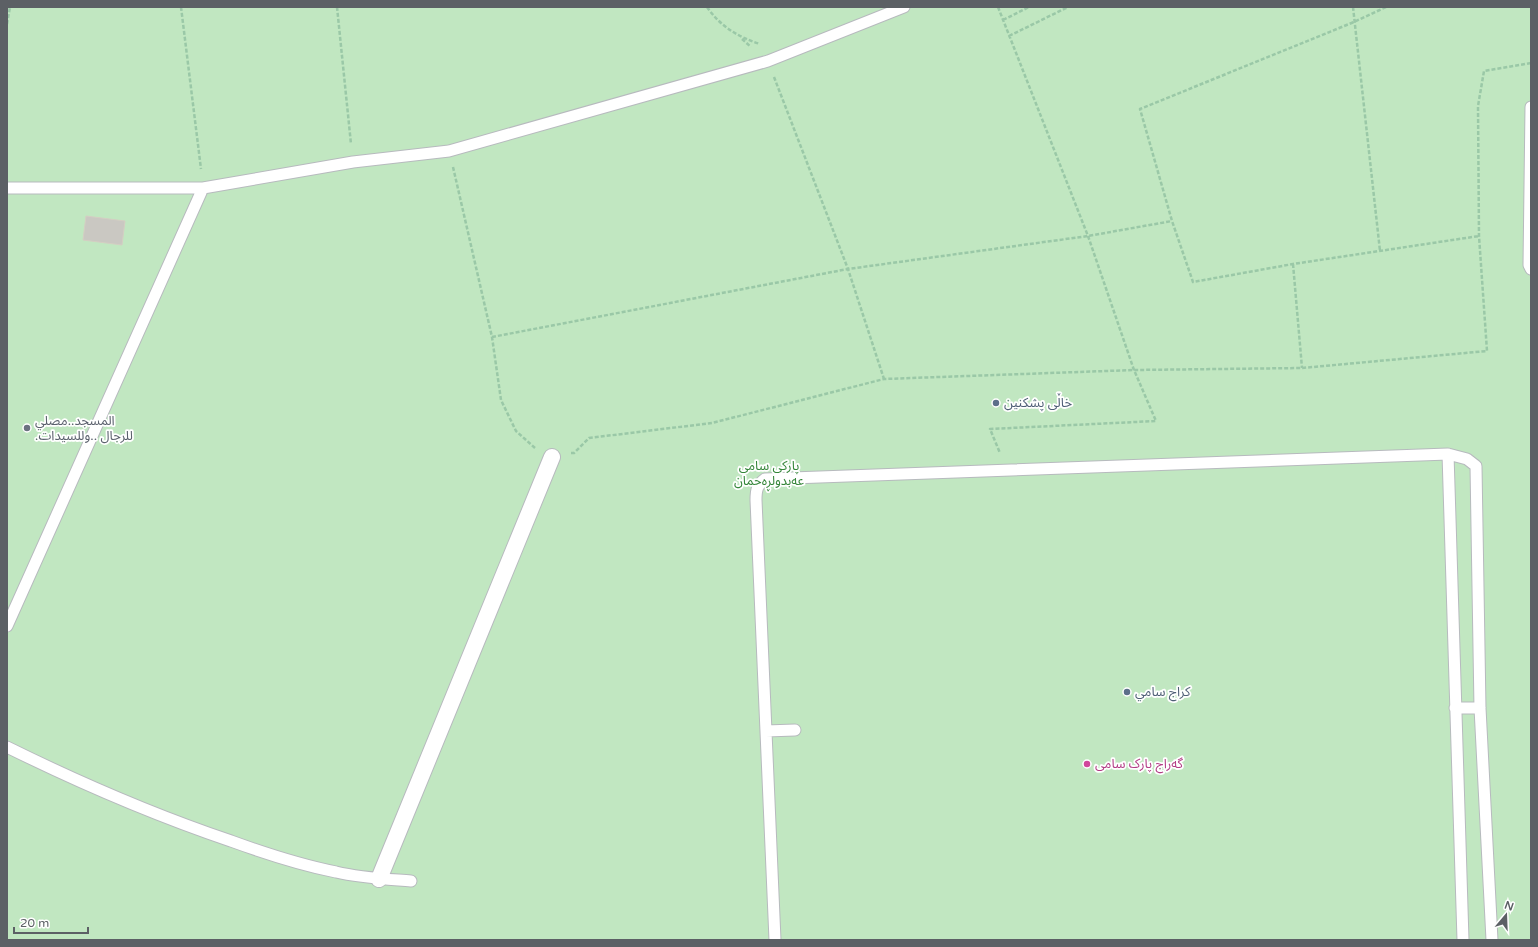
<svg xmlns="http://www.w3.org/2000/svg" width="1538" height="947" viewBox="0 0 1538 947" font-family="'Varela Round','Noto Sans Arabic',sans-serif">
  <style>
    .green { fill: #c1e7c1 }
    .building { fill: #cac8c2; stroke: #d4cfc3 }
    .lines { fill: none; stroke-linecap: round; stroke-linejoin: round }
    .service-casing { stroke: #b7babe; stroke-width: 13 }
    .pedestrian-casing { stroke: #b7babe; stroke-width: 18 }
    .path { stroke: #9ac8a7; stroke-width: 2.5; stroke-dasharray: 4 2; stroke-linecap: butt }
    .service { stroke: #fff; stroke-width: 11 }
    .pedestrian { stroke: #fff; stroke-width: 16 }
    .service-dot { fill: #5c6f8a; stroke: #fff; stroke-width: 1.5 }
    .worship-dot { fill: #6b7280; stroke: #fff; stroke-width: 1.5 }
    .hotel-dot { fill: #d1479c; stroke: #fff; stroke-width: 1.5 }
    .labels { text-anchor: middle; dominant-baseline: central; stroke-width: 3.5; stroke-linejoin: round; paint-order: stroke }
    .service-label { font-size: 13px; fill: #4e5e75; stroke: #fff; text-anchor: start }
    .worship-label { font-size: 13px; fill: #5b616d; stroke: #fff; text-anchor: start }
    .park-label { font-size: 13px; fill: #348539; stroke: #fff }
    .hotel-label { font-size: 13px; fill: #b23c85; stroke: #fff; text-anchor: start }
  </style>
  <rect width="100%" height="100%" fill="#efede4"/>
  <path class="green" d="M7 7H1531V940H7Z"/>
  <path class="building" d="M86 216 125 221 122 245 83 240Z"/>
  <g class="lines">
    <defs>
      <path id="service" d="M1531 107 1529 265 1531 269
        M7 188H203L353 162 449 151 768 61 904 7
        M1448 454 1467 459 1476 466 1480 708 1492 940
        M7 626 203 188
        M1455 708H1480
        M766 731 795 730
        M7 747C80 783 154 815 231 841 264 853 301 865 336 872 361 878 386 879 411 881
        M775 940 756 500C756 490 757 485 765 479L1448 454 1463 940"/>
      <path id="pedestrian" d="M379 879 552 457"/>
    </defs>
    <use href="#service" class="service-casing"/>
    <use href="#pedestrian" class="pedestrian-casing"/>
    <path class="path" d="M181 7 201 169
      M337 7 351 144
      M707 7C720 26 738 37 760 44
      M998 7 1088 236 1134 370 1156 421 990 429 1000 453
      M1353 7 1380 251
      M1386 7 1354 22 1140 109 1172 221 1193 282 1293 264 1479 236
      M1003 20 1029 7
      M7 24 10 7
      M1009 36 1068 7
      M742 39 751 47
      M774 77 848 269 884 379
      M453 167 492 337 501 400 516 431 535 448
      M1293 264 1302 368
      M492 337 848 269 1088 236 1172 221
      M571 453H574L589 438 712 423 884 379 1134 370 1302 368 1487 351 1479 236 1478 106 1484 71 1531 63"/>
    <use href="#service" class="service"/>
    <use href="#pedestrian" class="pedestrian"/>
  </g>
  <g class="service-dot">
    <circle cx="996" cy="403" r="4"/>
    <circle cx="1127" cy="692" r="4"/>
  </g>
  <circle class="worship-dot" cx="27" cy="428" r="4"/>
  <circle class="hotel-dot" cx="1087" cy="764" r="4"/>
  <g class="labels">
    <g class="service-label">
      <text x="1004" y="403">خاڵی پشکنین</text>
      <text x="1135" y="692">کراج سامي</text>
    </g>
    <g class="worship-label">
      <text x="35" y="421">المسجد..مصلي<tspan x="35" dy="15">.للرجال ..وللسيدات</tspan></text>
    </g>
    <g class="park-label">
      <text x="769" y="466">پارکی سامی<tspan x="769" dy="15">عەبدولڕەحمان</tspan></text>
    </g>
    <g class="hotel-label">
      <text x="1095" y="764">گەراج پارک سامی</text>
    </g>
  </g>
  <rect width="1538" height="947" fill="none" stroke="#5c6065" stroke-width="16"/>
  <g transform="translate(1506 915) rotate(19)" stroke="#ffffff" stroke-width="3" paint-order="stroke">
  <path d="M0-3L7 15L0 10L-7 15Z" fill="#5c6065"/>
  <text y="-6" font-size="11" font-weight="bold" text-anchor="middle" fill="#5c6065">N</text>
  </g>
  <path d="M14 927v6h74v-6" fill="none" stroke="#5c6065" stroke-width="2"/>
  <text x="20" y="927" font-size="12" fill="#5c6065" stroke="#ffffff" stroke-width="3" paint-order="stroke">20 m</text>
</svg>
